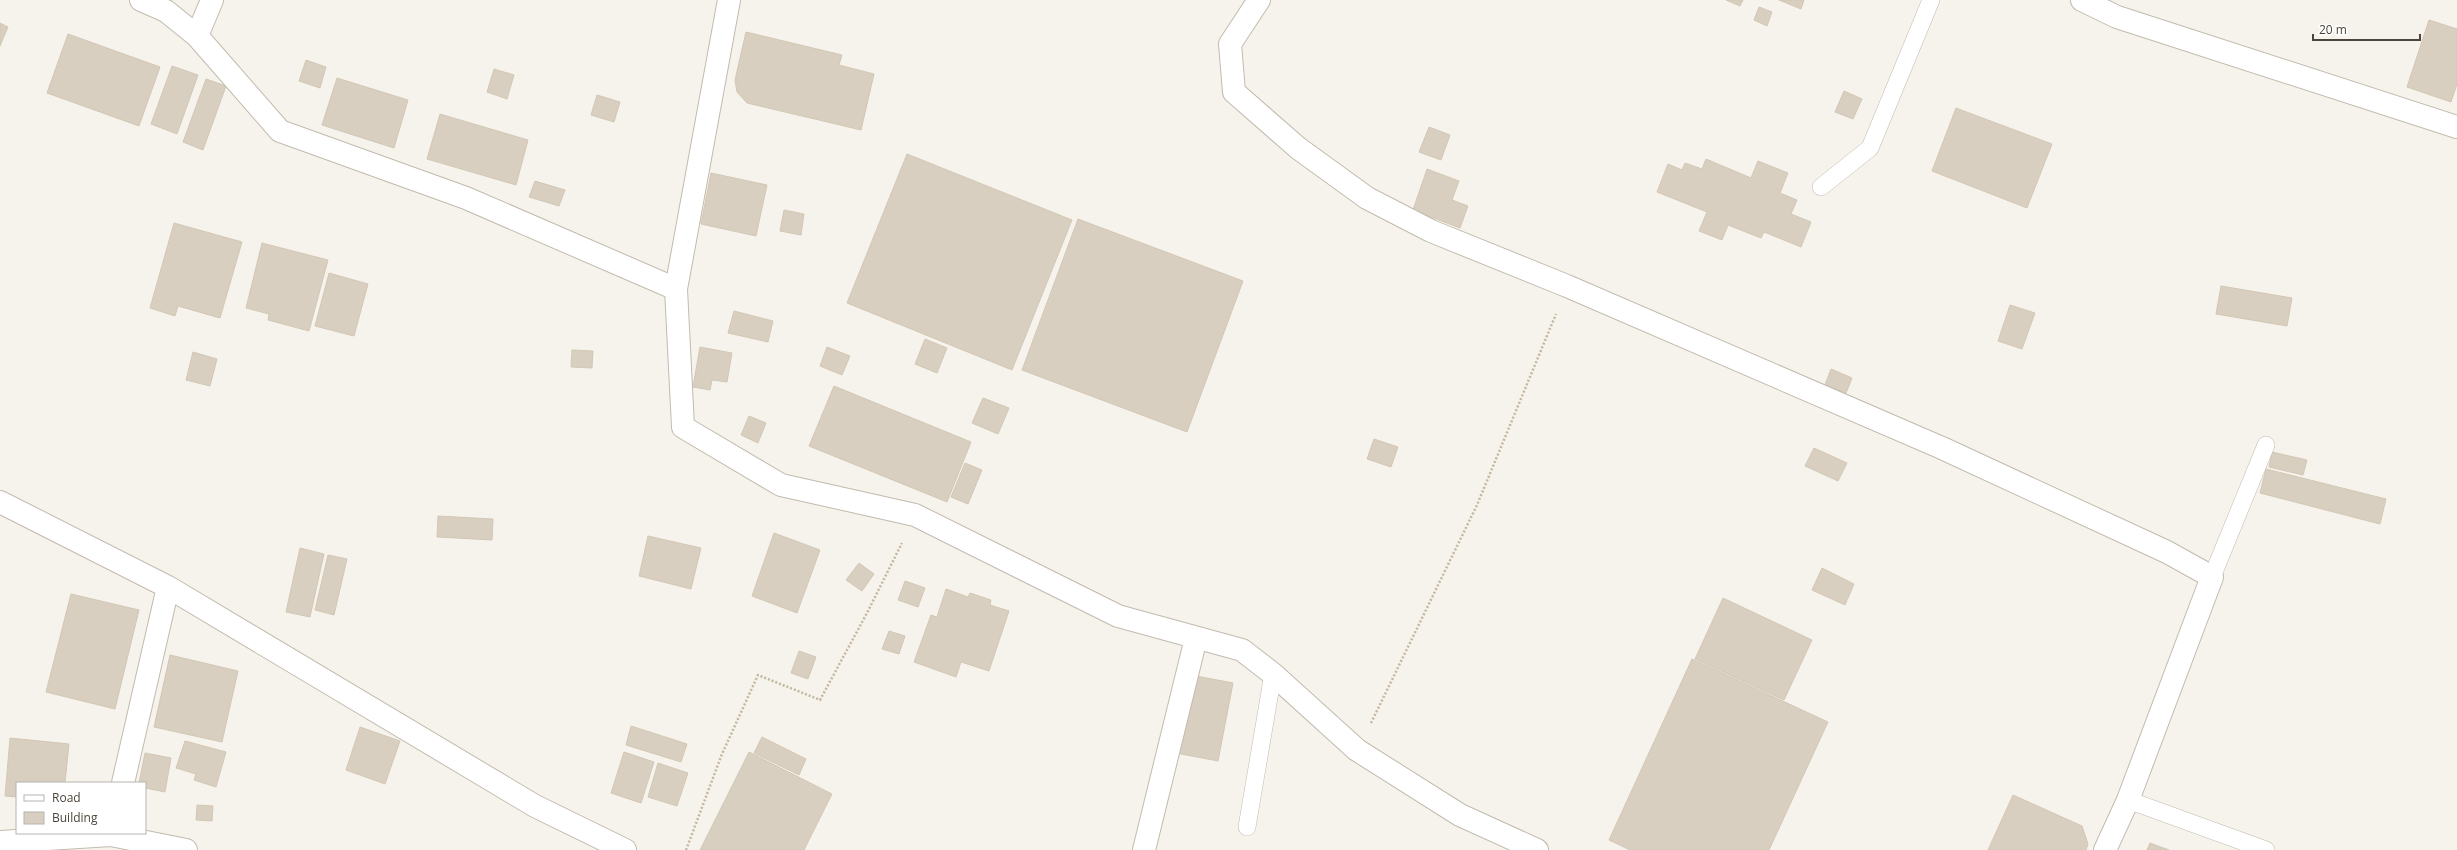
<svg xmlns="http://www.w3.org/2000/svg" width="2457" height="850" viewBox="0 0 2457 850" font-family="'Open Sans',sans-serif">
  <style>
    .building { fill: #d8cfc1; stroke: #d3c7b4 }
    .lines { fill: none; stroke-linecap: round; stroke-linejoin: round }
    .lane-casing { stroke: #c2bbae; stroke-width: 18 }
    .street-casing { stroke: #c2bbae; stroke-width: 24 }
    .path { stroke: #c4b79f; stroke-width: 2.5; stroke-dasharray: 2 2; stroke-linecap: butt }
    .lane { stroke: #fff; stroke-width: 17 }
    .street { stroke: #fff; stroke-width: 22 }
  </style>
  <rect width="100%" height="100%" fill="#f6f3ec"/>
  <path class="building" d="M1726 0H1743L1740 6Z
    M1779 0H1804L1801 9Z
    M1759 7 1772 12 1767 26 1754 20Z
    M2429 20 2457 29V84L2451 102 2407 87Z
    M0 23 8 27 0 46Z
    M746 32 842 55 839 65 874 74 861 130 747 103 737 92 735 80Z
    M68 34 160 67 139 126 47 93Z
    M306 60 326 67 320 88 299 81Z
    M172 66 198 75 177 134 151 124Z
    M494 69 514 75 507 99 487 92Z
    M337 78 408 100 394 148 322 125Z
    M206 79 226 86 203 150 183 142Z
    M1844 91 1862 99 1853 119 1835 112Z
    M597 95 620 102 614 122 591 115Z
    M1956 108 2052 144 2027 208 1932 171Z
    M440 114 528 140 516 185 427 159Z
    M1429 127 1450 135 1441 160 1419 152Z
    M907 154 1072 220 1012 370 847 303Z
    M1706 159 1751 178 1758 161 1788 173 1780 193 1797 200 1791 214 1811 222 1801 247 1764 232 1761 238 1728 225 1722 240 1699 231 1707 212 1657 192 1668 164 1682 170 1685 163 1702 169Z
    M1427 169 1459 181 1452 200 1468 206 1460 228 1413 210Z
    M711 173 767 185 756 236 701 224Z
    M535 181 565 190 559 206 529 197Z
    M784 210 804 214 801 235 780 231Z
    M1078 219 1243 281 1187 432 1022 370Z
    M174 223 242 242 220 318 178 306 175 316 150 308Z
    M262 243 328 260 309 331 268 320 269 314 246 308Z
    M329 273 368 284 354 336 315 326Z
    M2221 286 2292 298 2287 326 2216 314Z
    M2010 305 2035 313 2022 349 1998 341Z
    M734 311 773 321 768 342 728 333Z
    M925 339 947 348 937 373 915 364Z
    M700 347 732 353 727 382 712 380 710 390 693 387Z
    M827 347 850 356 842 375 820 366Z
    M572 350 593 351 592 368 571 367Z
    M193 352 217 359 210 386 186 380Z
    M1831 369 1852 378 1846 393 1825 385Z
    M834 386 971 442 947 502 809 446Z
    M983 398 1009 408 998 434 972 423Z
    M749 416 766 423 758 443 741 435Z
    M1374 439 1398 447 1391 467 1367 459Z
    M1814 448 1847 463 1838 481 1805 466Z
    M2272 452 2307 460 2303 475 2269 467Z
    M965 463 982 470 968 504 951 497Z
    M2266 469 2386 499 2380 524 2260 493Z
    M438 516 493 519 492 540 437 537Z
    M774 533 820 550 797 613 752 596Z
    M648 536 701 548 691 589 639 576Z
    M300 548 324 554 310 617 286 612Z
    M328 555 347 559 334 615 315 610Z
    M859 563 874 574 862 591 846 580Z
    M1822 568 1854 584 1845 605 1812 590Z
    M905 581 925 588 918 607 898 600Z
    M946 589 968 597 970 593 991 600 990 605 1009 611 989 671 961 662 956 677 914 662 931 615 937 617Z
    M71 594 139 610 115 709 46 692Z
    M1723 598 1812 640 1784 700 1695 659Z
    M889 631 905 636 899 654 882 649Z
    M799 651 816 657 808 679 791 673Z
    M170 655 238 671 222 742 154 727Z
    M1692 659 1828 722 1769 850H1630L1609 840Z
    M1191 675 1233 683 1218 761 1176 753Z
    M631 726 687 744 681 762 626 745Z
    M360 727 400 741 385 784 346 770Z
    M762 737 806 759 799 775 754 753Z
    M10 738 69 744 65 783H17V797L5 796Z
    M185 741 226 752 216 787 194 780 196 774 176 768Z
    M624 752 654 762 641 803 611 793Z
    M749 752 832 794 804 850H700Z
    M145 753 171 758 165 792 145 788V783H139Z
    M658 763 688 773 677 806 648 797Z
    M2013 795 2082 826 2088 844 2086 850H1988Z
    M197 805 213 806 212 821 196 820Z
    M2150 843 2169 850H2147Z"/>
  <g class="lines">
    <defs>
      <path id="lane" d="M1821 187 1870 148 1931 0
        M2212 577 2266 445
        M2128 800 2266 850
        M1247 827 1273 674"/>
      <path id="street" d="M141 0 166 11 197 36
        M212 0 197 36 280 131 466 198 676 289
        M729 0 676 289 683 427 781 485 915 515 1118 616 1242 650 1273 674 1357 750 1460 815 1537 850
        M1259 0 1230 44 1234 92 1298 148 1367 198 1431 231 1567 286 1942 448 2167 552 2212 577 2128 800 2105 850
        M2082 0 2117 17 2457 127
        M0 502 168 587 535 806 625 850
        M123 783 168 587
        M0 842 111 835 186 850
        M1144 850 1196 638"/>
    </defs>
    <use href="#lane" class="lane-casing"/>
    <use href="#street" class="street-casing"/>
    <path class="path" d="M1371 723 1477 505 1556 314
      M686 850 722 754 758 675 820 700 867 613 902 543"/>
    <use href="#lane" class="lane"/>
    <use href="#street" class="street"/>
  </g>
  <rect x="16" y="782" width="130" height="52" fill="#ffffff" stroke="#b7b4b0"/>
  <rect x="24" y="795" width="20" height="6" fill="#ffffff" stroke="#b7b4b0"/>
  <text x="52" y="802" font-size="12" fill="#4b4439">Road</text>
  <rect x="24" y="812" width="20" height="12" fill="#d8cfc1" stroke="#b7b4b0"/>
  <text x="52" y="822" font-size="12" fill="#4b4439">Building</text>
  <path d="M2313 34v6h107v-6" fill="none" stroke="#4b4439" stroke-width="2"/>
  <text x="2319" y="34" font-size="12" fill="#4b4439" stroke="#ffffff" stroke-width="3" paint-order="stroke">20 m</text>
</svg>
